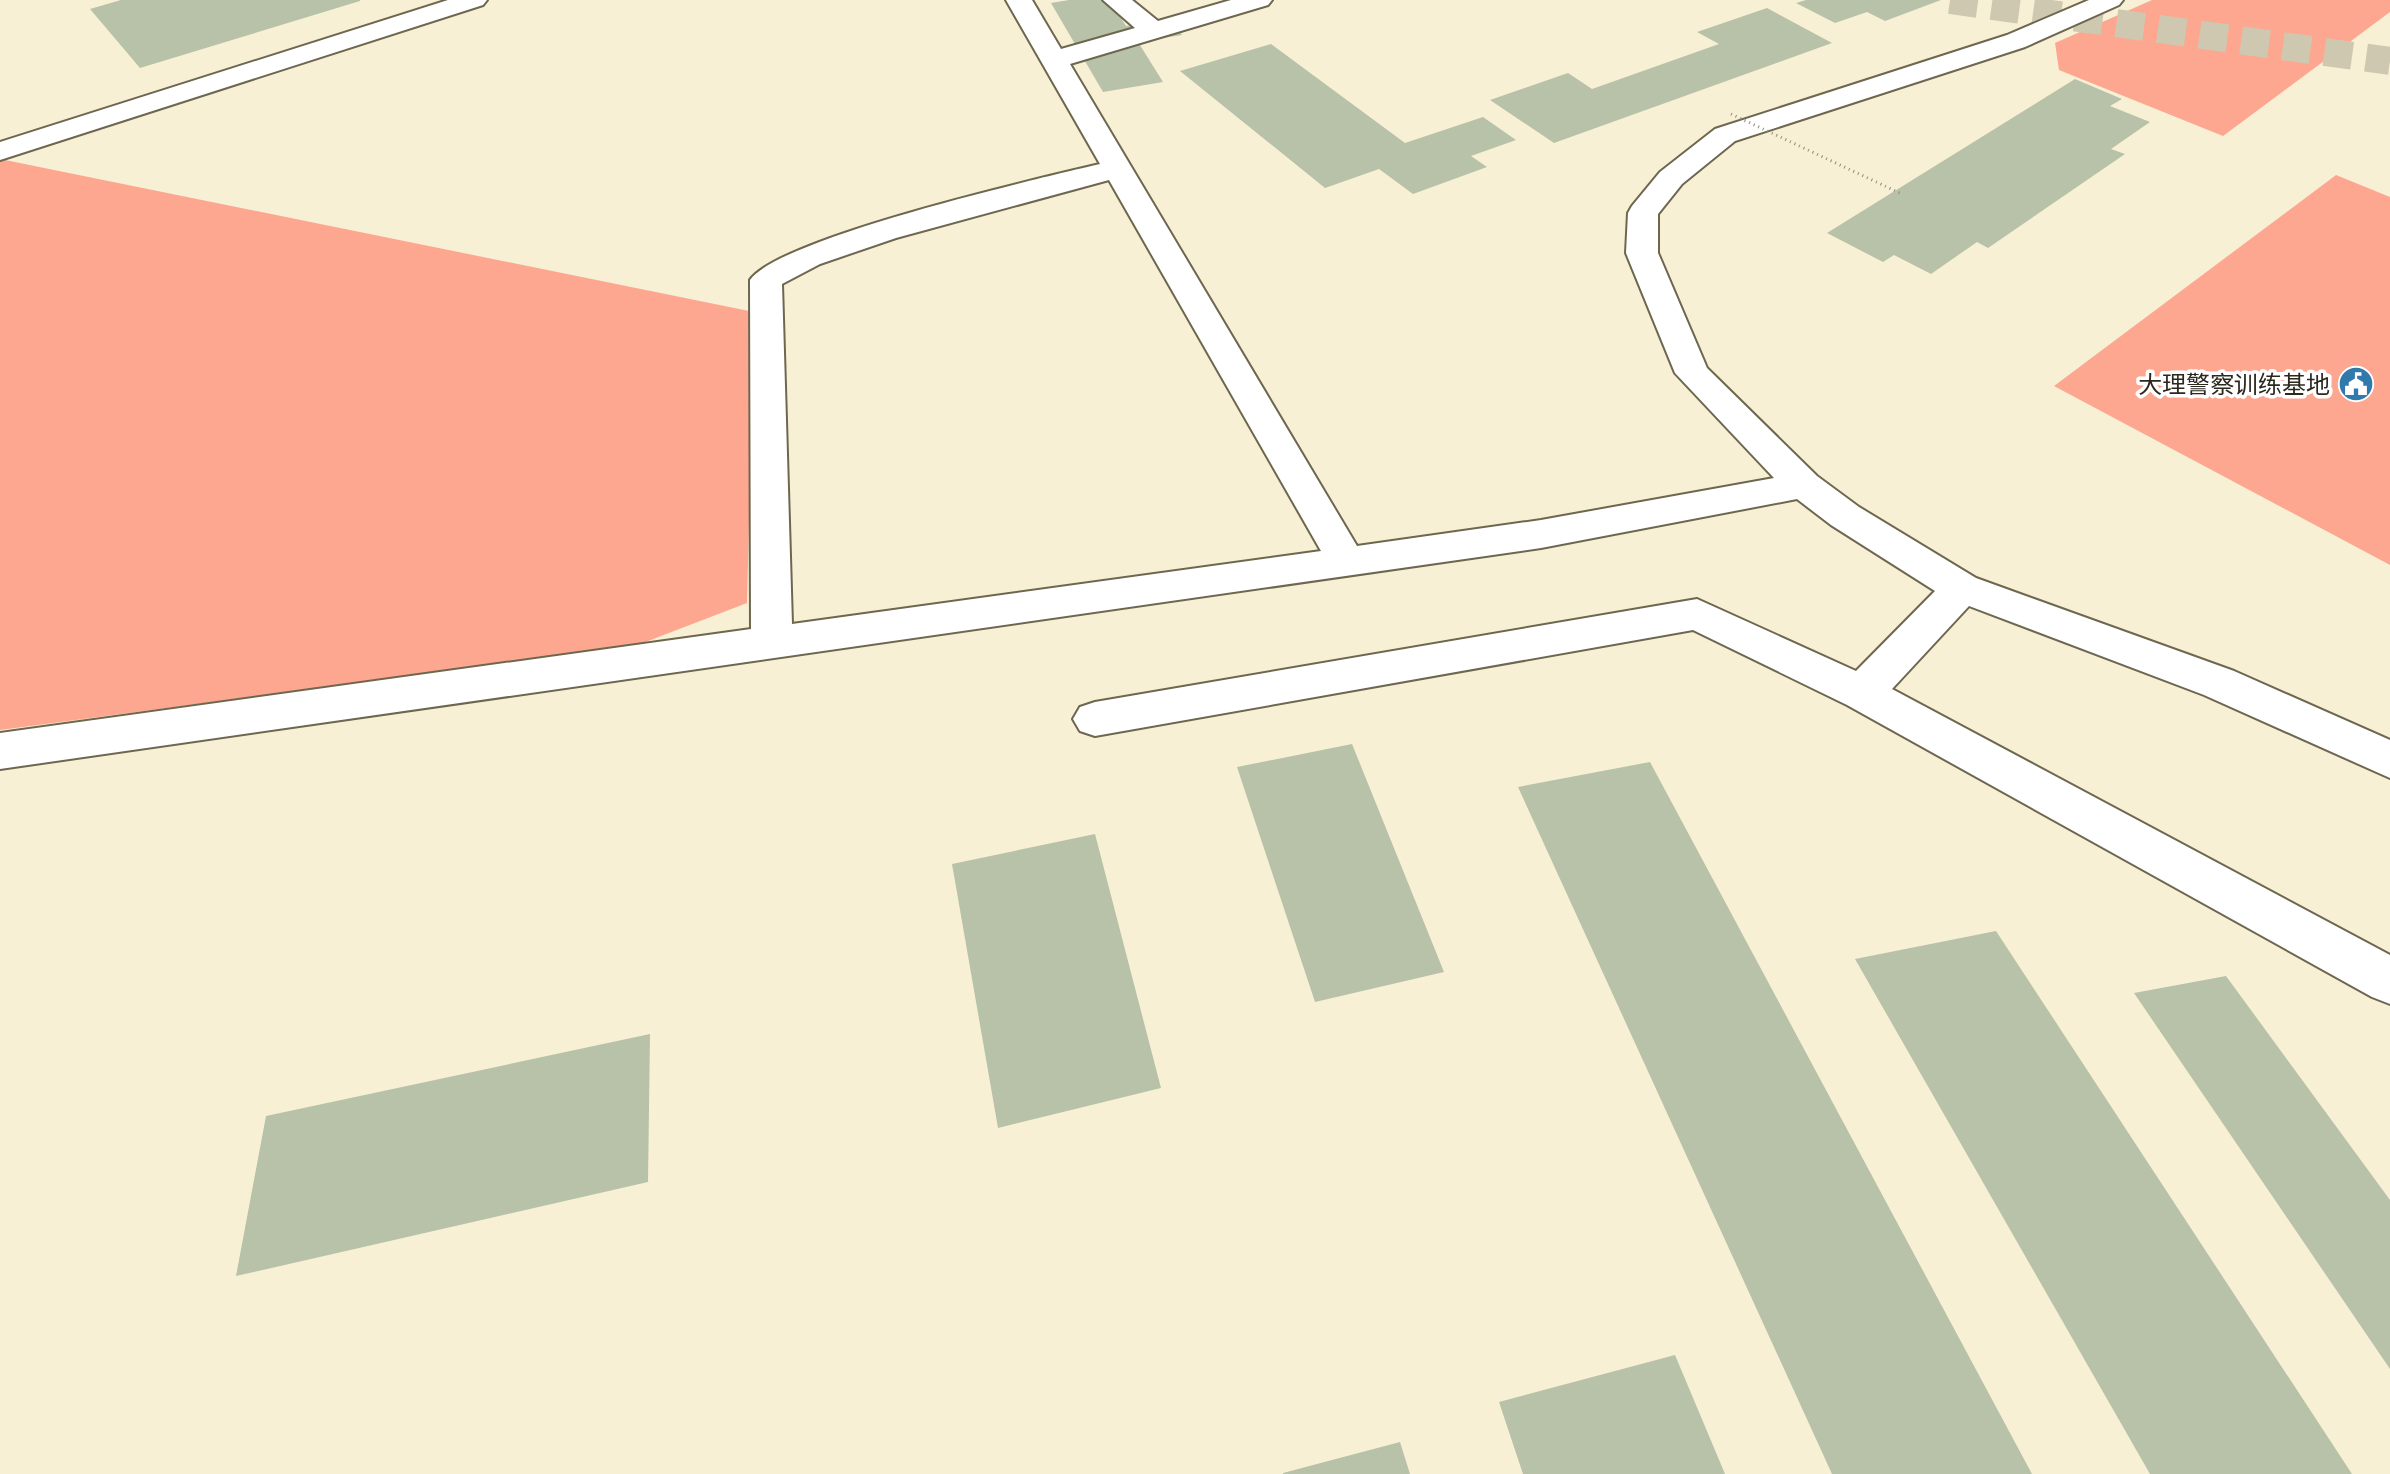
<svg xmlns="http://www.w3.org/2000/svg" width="2390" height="1474" viewBox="0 0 2390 1474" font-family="Jost,'Noto Sans SC',sans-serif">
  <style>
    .green { fill: #fda791 }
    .building { fill: #b8c2a9 }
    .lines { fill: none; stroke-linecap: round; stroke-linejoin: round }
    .major-tunnel { stroke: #cec8b0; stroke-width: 28; stroke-dasharray: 28 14; stroke-linecap: butt }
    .minor-casing { stroke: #6e6750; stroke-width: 4 }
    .minor { fill: #fff; fill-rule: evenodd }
    .path-bridge { stroke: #928d7a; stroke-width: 3; stroke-dasharray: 1 4; stroke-linecap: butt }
    .labels { text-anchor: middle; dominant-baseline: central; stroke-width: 7; stroke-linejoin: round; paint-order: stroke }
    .far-poi-label { font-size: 24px; fill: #2b281e; stroke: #fff; text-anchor: end }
  </style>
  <rect width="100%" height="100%" fill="#f7f0d5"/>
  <path class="green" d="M2152 0H2390V12L2223 136 2059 70 2055 43Z
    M0 159 754 312 747 603 635 646 0 730Z
    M2336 175 2390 197V565L2054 386Z"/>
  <path class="building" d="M121 0H360V1L140 68 90 9Z
    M1069 0H1109L1126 26 1171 19 1182 35 1138 42 1163 82 1103 92 1051 3Z
    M1806 0H1941L1885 21 1867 12 1835 23 1796 3Z
    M1767 8 1832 43 1554 143 1490 100 1568 73 1592 89 1719 44 1697 32Z
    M1271 44 1405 143 1483 117 1516 140 1471 156 1487 167 1413 194 1379 169 1325 188 1180 71Z
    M2075 79 2122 99 2110 106 2150 122 2111 149 2125 154 1988 248 1977 242 1931 274 1894 255 1883 262 1827 233Z
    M1352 744 1444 972 1315 1002 1237 767Z
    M1650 762 2032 1474H1832L1518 787Z
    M1095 834 1161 1088 998 1128 952 864Z
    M1996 931 2352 1474H2150L1855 959Z
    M2226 976 2390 1200V1369L2134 993Z
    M650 1034 648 1182 236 1276 266 1116Z
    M1675 1355 1725 1474H1523L1499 1402Z
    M1400 1442 1410 1474H1283V1473Z"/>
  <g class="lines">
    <path class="major-tunnel" d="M1950 0 2390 61"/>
    <defs>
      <path id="minor" d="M448 0H487L483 5 0 160V142Z
        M1006 0H1032L1061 49 1135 28 1103 0H1132L1158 21 1231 0H1272L1268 5 1070 64 1357 546 1541 520 1774 478 1675 373 1626 253 1628 213 1632 206 1660 172 1715 129 2007 35 2089 0H2123L2119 5 2025 47 1735 141 1682 184 1658 214V253L1707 368 1817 476 1859 507 1976 578 2234 671 2390 740V778L2204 695 1969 606 1892 689 2390 955V1004L2372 997 1847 705 1693 630 1095 736 1080 731 1073 719 1080 707 1095 702 1697 599 1856 671 1935 591 1831 525 1797 499 1541 548 0 769V733L751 629 750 280C779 238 1040 178 1100 164ZM1109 180 1321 551 792 624 782 284 820 264 896 238Z"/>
    </defs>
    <use href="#minor" class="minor-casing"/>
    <use href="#minor" class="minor"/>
    <path class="path-bridge" d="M1731 114 1902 194"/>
  </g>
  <defs>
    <symbol id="civic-disc" viewBox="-11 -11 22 22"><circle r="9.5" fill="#2f79ad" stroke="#fff"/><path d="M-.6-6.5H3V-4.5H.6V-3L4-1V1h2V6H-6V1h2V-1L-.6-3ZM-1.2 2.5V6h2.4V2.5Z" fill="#fff"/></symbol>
  </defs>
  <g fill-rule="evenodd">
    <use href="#civic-disc" x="2336" y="364" width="40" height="40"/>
  </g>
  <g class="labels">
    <g class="far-poi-label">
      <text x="2330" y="384">大理警察训练基地</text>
    </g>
  </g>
</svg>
